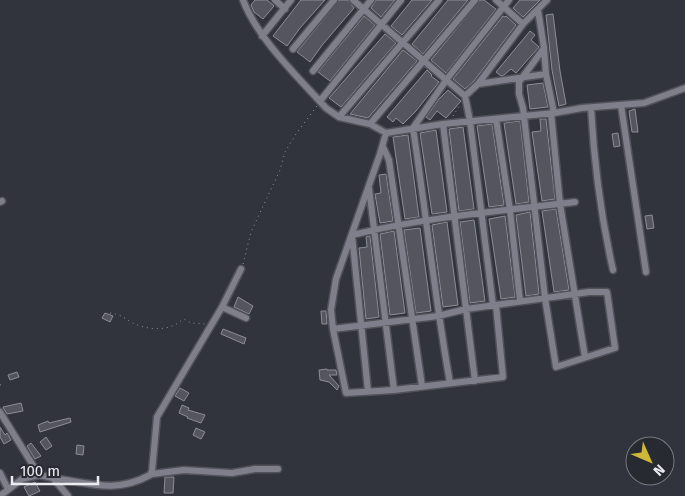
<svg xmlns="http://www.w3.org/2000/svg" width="685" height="496" viewBox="0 0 685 496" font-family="'Fira Sans',sans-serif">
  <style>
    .building { fill: #54555f; stroke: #8b8d97 }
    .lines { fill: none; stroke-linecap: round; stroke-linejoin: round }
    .minor-casing { stroke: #505159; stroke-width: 9 }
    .path { stroke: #909199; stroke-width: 1; stroke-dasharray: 1 4; stroke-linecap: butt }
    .minor { stroke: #7e7f8a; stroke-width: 6 }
  </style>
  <rect width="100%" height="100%" fill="#32343d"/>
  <path class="building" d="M255 0H267L274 6 263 19 254 12 251 5Z
    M301 0H325L300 28 287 46 273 36Z
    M339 0H348L354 8 323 44 310 62 297 52Z
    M376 0H395L381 17 371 8Z
    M412 0H432L402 35 391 26Z
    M448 0H468L423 54 412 44Z
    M480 0H484L496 9 446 73 431 60Z
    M520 0H540L523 17 513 8Z
    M553 14 560 71 566 104 559 106 552 70 546 15Z
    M364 16 375 25 330 81 318 72Z
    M503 16 505 17 506 16 516 25 474 81 465 89 453 79Z
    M530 31 535 35 531 40 539 47 516 73 511 69 504 75 501 76 496 72Z
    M385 34 396 43 341 107 329 98Z
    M403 50 417 61 368 118 350 114Z
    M427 70 432 75 431 76 439 82 416 111 403 124 396 118 393 122 387 117Z
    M543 83 548 107 530 109 527 85Z
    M448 90 461 101 446 118 437 111 430 120 426 117 439 99Z
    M635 109 638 132H632L629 111Z
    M540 119H546L555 199 542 201 532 132 541 131Z
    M520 121 529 202 516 204 504 123Z
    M492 124 504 205 489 207 477 126Z
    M463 127 474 209 459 211 449 129Z
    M436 130 447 212 432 214 420 133Z
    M618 133 620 146 614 147 612 134Z
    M408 135 419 217 405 219 393 137Z
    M386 174 393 221 380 223 375 194 381 193 379 175Z
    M556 209 569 290 554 292 542 211Z
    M530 212 539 294 526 296 516 215Z
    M652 215 654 228 647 229 645 216Z
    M505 216 515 297 501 299 489 219Z
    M474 220 485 301 470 303 460 222Z
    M447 222 458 305 443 307 432 225Z
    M420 228 431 311 416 313 404 230Z
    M394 231 405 313 390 315 380 234Z
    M370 236 379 317 366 319 359 248 367 247 366 237Z
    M238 297 253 306 249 314 234 307Z
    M321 311H326L327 324H322Z
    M105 313 113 316 110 322 102 318Z
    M223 329 246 338 244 344 221 334Z
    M327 369V370H336L337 375H329L339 386 337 390 329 382 320 380 319 370Z
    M17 372 19 377 10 380 8 375Z
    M180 388 189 393 184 401 175 396Z
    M21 403 23 411 7 414 4 409 3 407Z
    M182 405 189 408 188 410 205 415 201 423 187 418 188 417 179 413Z
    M70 418 71 422 40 432 38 425 48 421 49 423Z
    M0 427 5 435 7 433 11 440 4 444 0 437Z
    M196 428 205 432 201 439 193 435Z
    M46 437 52 446 46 450 40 442Z
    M31 443 41 456 35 459 27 446Z
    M77 445 84 446 83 455 76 454Z
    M165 477H174L173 493H164Z
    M35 482 40 491 29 496 24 487Z"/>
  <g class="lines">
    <defs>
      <path id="minor" d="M243 0C257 38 299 78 326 108L339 117 370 124 386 133 443 124 554 113 582 108 644 103 685 88
        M275 0 285 9
        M353 0 465 96 470 121 493 305
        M496 0 523 24
        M538 10 544 48 546 74 554 113
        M262 36 291 0
        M293 49 334 0
        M313 71 371 0
        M478 84 546 74
        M465 96 478 84 523 24 547 0
        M320 101 401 0
        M621 105 646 272
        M591 108C594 162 601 217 613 270
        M551 113 560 204 585 357
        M339 117 439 0
        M496 119 510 210 520 301
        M370 124 475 0
        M443 124 475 381
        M386 133 380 154 336 279 331 310 333 329 438 316 466 309 589 292H607L615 348 556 367 545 298 523 108 519 94V82L544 48
        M383 147 389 160 422 386
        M369 188 394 390
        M0 202 2 201
        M222 307 246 318
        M333 329 346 393 394 390 503 377 496 305
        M450 383C435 299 426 213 413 128L447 79 509 0
        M368 391 352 235C426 217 500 211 575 202
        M0 412 39 475
        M0 473 8 489
        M152 474 184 470 232 473 255 469H278
        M53 478C90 483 115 494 150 475L152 471 157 417 222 307 241 269
        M0 496 22 479 39 475 53 478 68 496"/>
    </defs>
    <use href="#minor" class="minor-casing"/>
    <path class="path" d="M453 116 460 105
      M243 264 251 232 280 170 285 152 296 134 317 106
      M110 313C119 314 123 317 131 322 143 329 165 332 178 323 180 322 181 320 184 319L191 323 205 324
      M0 385 4 384"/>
    <use href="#minor" class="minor"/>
  </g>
  <g transform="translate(650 461) rotate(135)"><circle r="24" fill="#282a32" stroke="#76787f"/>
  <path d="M0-4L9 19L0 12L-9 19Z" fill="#cfb837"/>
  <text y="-8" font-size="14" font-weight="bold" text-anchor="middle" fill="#ebecf2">N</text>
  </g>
  <path d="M12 476v8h86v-8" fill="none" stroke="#ebecf2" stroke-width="2.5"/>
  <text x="20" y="476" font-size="15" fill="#ebecf2" stroke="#282a32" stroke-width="4" paint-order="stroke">100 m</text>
</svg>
